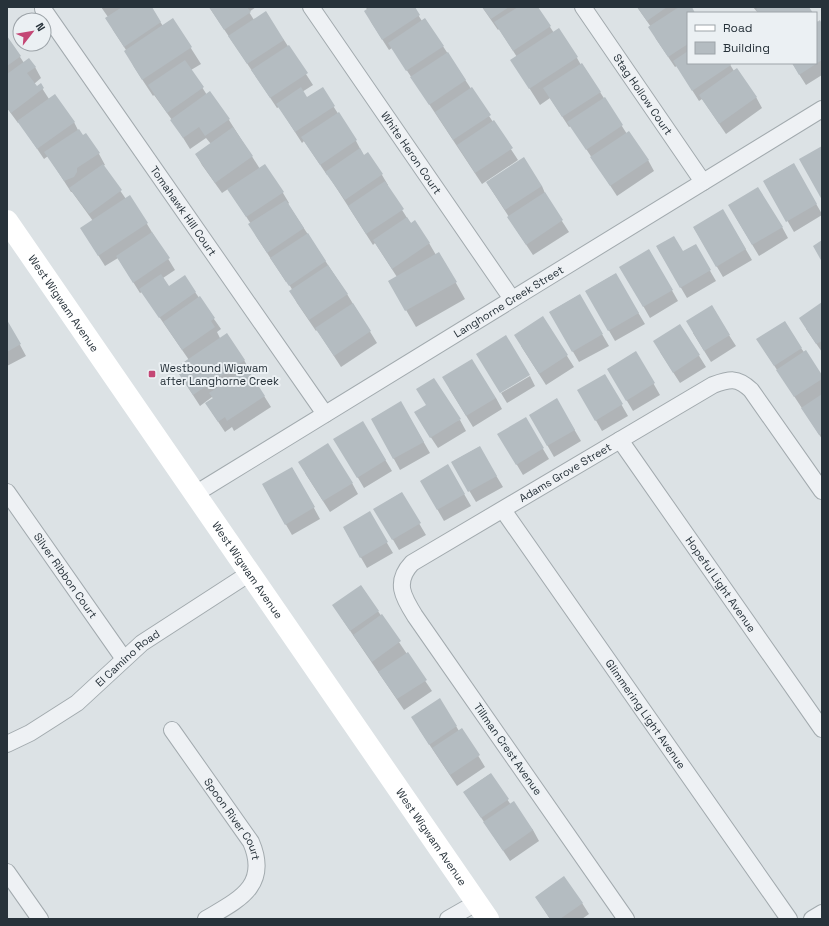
<svg xmlns="http://www.w3.org/2000/svg" width="829" height="926" viewBox="0 0 829 926" font-family="'Space Grotesk',sans-serif">
  <style>
    .shadow { fill: #0003 }
    .building { fill: #b4bcc1 }
    .lines { fill: none; stroke-linecap: round; stroke-linejoin: round }
    .street-casing { stroke: #a2aaae; stroke-width: 18 }
    .street { stroke: #eef1f4; stroke-width: 16 }
    .secondary { stroke: #fff; stroke-width: 22 }
    .poi-dot { fill: #c44775; stroke: #ebf0f3; stroke-width: 1.5 }
    .labels { text-anchor: middle; dominant-baseline: central; stroke-width: 4; stroke-linejoin: round; paint-order: stroke }
    .street-label { font-size: 11px; fill: #27323a; stroke: #ebf0f3 }
    .poi-label { font-size: 11px; fill: #27323a; stroke: #ebf0f3; text-anchor: start }
  </style>
  <rect width="100%" height="100%" fill="#dce2e5"/>
  <path class="shadow" d="M101 7H150L163 26 173 20 201 64 191 70 207 95 210 93 229 120 260 169 283 193 289 203 288 204 347 294 377 343 341 367 317 330 316 331 297 303 291 292 293 291 287 281 286 282 256 236 251 224 228 189 222 193 202 165 196 154 211 144 206 138 190 149 172 120 154 95 153 96 134 67 126 50 113 30 108 17Z
    M209 7H256L249 12 254 20 284 40 313 85 302 92 307 99 322 89 356 141 364 156 382 175 388 185 387 186 409 221 429 243 436 255 439 253 465 299 416 327 389 281 397 277 375 243 373 245 328 175H327L304 141 302 143 279 107 277 108Z
    M366 7H413L422 21 425 19 518 160 482 184 392 48 389 50 371 22Z
    M482 7H537L554 33 577 58 581 65 582 64 627 134 648 160 654 171 617 196 571 126 569 127 550 98 540 105 512 61 517 57 499 29 498 30Z
    M637 7H690L694 13H688V63H729L734 71 756 97 762 108 726 134 702 99 699 101 677 66 675 67 656 39 651 27Z
    M753 7H808L812 13H758Z
    M816 20 822 26V75L806 85 792 63H816Z
    M7 37 24 63 35 67 41 78 34 84 36 88 40 85 49 99 74 122 79 132 99 154 105 165 103 166 126 199 130 197 147 224 175 270 163 278 169 287 195 292 221 329 217 332 220 338 244 360 250 371 249 372 271 407 234 431 232 427 225 432 213 414 206 403 214 399 212 397 200 406 176 369 189 360 142 292 140 293 118 258 105 266 88 239 93 221 72 192H71L48 156 44 159 19 122 18 123 7 108Z
    M793 164 822 214V215L794 232 764 181Z
    M487 183 542 186 547 198 569 232 533 255 515 228 508 217H509Z
    M723 211 752 260 723 277 694 228Z
    M735 216 782 227 788 238 759 256Z
    M695 245 716 281 687 298 657 247 683 252Z
    M649 250 678 301 650 318 621 267Z
    M615 274 645 324 615 341 586 291Z
    M579 295 609 346 579 362 550 312Z
    M822 303V352L806 329Z
    M711 307 736 346 711 362 693 333Z
    M543 318 574 367 546 385 521 346Z
    M7 321 26 356 7 366Z
    M680 325 706 367 680 383 660 352Z
    M801 348 822 377V439L764 350Z
    M636 353 660 395 633 411 608 369Z
    M530 376 535 386 507 403 501 393Z
    M605 376 628 416 602 431 579 391Z
    M449 388 496 398 502 409 473 427Z
    M557 400 581 441 554 457 530 415Z
    M401 403 430 453 400 470 372 419Z
    M525 419 549 459 523 475 499 435Z
    M460 420 466 431 438 448 422 424Z
    M363 423 392 471 364 488 335 439Z
    M479 447 503 487 476 502 452 462Z
    M448 466 471 506 444 521 421 481Z
    M292 468 320 519 292 535 263 485Z
    M305 473 352 483 358 494 330 512Z
    M401 493 426 535 399 550 375 509Z
    M369 513 393 553 367 568 344 528Z
    M361 586 432 691 404 710 340 616Z
    M456 726 459 731 462 729 485 767 457 786 419 729Z
    M490 774 511 805 533 830 539 841 510 861 464 792Z
    M536 897 582 903 589 914 582 919H550Z"/>
  <path class="building" d="M122 7H152L161 22 124 47 105 18Z
    M209 7H247L251 12 224 30Z
    M370 7H415L420 15 382 40 364 11Z
    M482 7H509L491 19Z
    M518 7H538L551 26 513 51 494 22Z
    M637 7H667L647 21Z
    M679 7H692L695 13H688V44L668 57 648 27Z
    M759 7H809L813 13H758L756 9Z
    M266 11 284 40 247 64 228 36Z
    M173 18 192 47 142 80 124 51Z
    M425 18 444 46 406 71 388 43Z
    M820 20 822 24V60L799 75 792 63H816V23Z
    M559 28 578 57 529 89 510 60Z
    M7 36 21 56 7 66Z
    M289 45 308 73 270 98 251 70Z
    M688 51V63H730L731 65 692 91 673 61Z
    M448 52 466 80 429 105 410 77Z
    M29 58 36 67 27 73 37 86 41 83 44 88 11 113 7 107V74Z
    M185 60 204 87 167 113 148 85Z
    M582 63 601 92 562 117 543 88Z
    M737 68 757 97 719 124 699 95Z
    M301 87 307 97 323 87 335 106 295 132 276 104Z
    M472 87 491 115 453 140 435 112Z
    M210 91 230 119 205 136 199 127 183 138 170 120Z
    M55 94 75 122 37 149 17 121Z
    M605 97 623 125 586 150 567 122Z
    M339 112 357 140 320 165 301 137Z
    M494 120 513 148 475 173 457 145Z
    M233 127 253 156 215 183 195 154Z
    M79 129 83 135 86 133 100 153 77 168V172L74 177 64 181 44 152Z
    M629 131 649 160 610 186 590 157Z
    M822 146V200L799 159Z
    M360 148 364 155 368 152 383 174 345 200 325 172Z
    M524 157 542 186 505 210 486 182Z
    M794 163 817 204 786 222 763 181Z
    M103 164 122 190 89 214 69 188Z
    M265 164 284 192 246 217 227 189Z
    M385 181 404 209 366 234 348 206Z
    M758 187 783 227 752 245 728 205Z
    M545 192 563 220 526 245 507 217Z
    M130 195 148 223 98 256 80 228Z
    M286 200 304 228 267 253 248 224Z
    M723 209 746 249 716 267 693 227Z
    M407 217 411 223 415 220 430 243 392 269 373 240Z
    M152 232 170 258 133 283 116 256Z
    M308 233 326 261 289 286 270 258Z
    M674 236 683 251 696 244 711 270 680 288 656 246Z
    M822 240V262L813 246Z
    M649 249 673 290 643 307 619 267Z
    M439 252 457 282 405 311 388 281Z
    M328 265 348 294 309 320 289 291Z
    M616 273 639 313 608 331 585 291Z
    M161 274 169 286 185 275 196 292 159 318 139 289Z
    M580 294 603 334 572 352 549 312Z
    M200 296 215 318 211 321 215 327 182 350 163 322Z
    M822 302V341L816 344 799 318Z
    M353 303 371 331 334 356 315 328Z
    M712 305 730 335 704 351 686 321Z
    M543 316 568 355 539 374 514 335Z
    M7 320 21 344 7 352Z
    M785 321 802 348 774 366 756 339Z
    M680 324 700 355 673 373 653 341Z
    M227 333 245 360 193 395 175 368Z
    M506 335 530 375 500 393 476 354Z
    M806 350 822 375V379L794 397 776 370Z
    M636 351 655 383 626 401 607 369Z
    M472 359 496 398 466 416 442 377Z
    M247 368 265 396 227 421 225 417 218 422 205 403 213 398 209 393Z
    M605 374 623 404 595 421 577 390Z
    M434 378 461 419 430 438 414 412 426 405 416 389Z
    M822 394V433L819 435 801 408Z
    M557 398 575 430 547 446 529 415Z
    M401 401 424 442 393 459 371 419Z
    M526 417 544 448 516 465 497 434Z
    M363 421 386 460 357 478 333 439Z
    M328 443 353 483 323 501 298 462Z
    M480 446 497 476 468 492 451 462Z
    M448 464 465 494 437 510 420 481Z
    M292 467 315 507 285 525 262 484Z
    M402 492 421 523 392 540 373 509Z
    M370 511 388 542 360 558 343 527Z
    M361 585 379 611 350 631 332 605Z
    M382 614 401 641 372 662 353 635Z
    M408 652 427 680 397 699 378 672Z
    M440 698 457 726 429 745 411 717Z
    M462 728 480 755 450 775 432 748Z
    M491 773 509 799 481 818 463 792Z
    M514 801 533 830 503 851 483 822Z
    M564 876 583 903 560 919H550L535 897Z"/>
  <g class="lines">
    <defs>
      <g id="street">
        <path id="s1" d="M311 7 512 299"/>
        <path id="s2" d="M583 7 703 182"/>
        <path id="s3" d="M43 9 325 414"/>
        <path id="s4" d="M620 440 822 729"/>
        <path id="s5" d="M7 492 124 659"/>
        <path id="s6" d="M195 494 822 109"/>
        <path id="s7" d="M503 510 789 919"/>
        <path id="s8" d="M172 730 251 842C270 886 238 900 206 919"/>
        <path id="s9" d="M7 744 30 733 77 703 142 643 250 573"/>
        <path d="M7 872 40 919"/>
        <path d="M448 919 476 903"/>
        <path id="s10" d="M626 919 415 616C403 597 394 582 412 563L713 385C730 379 737 377 751 390L822 491"/>
        <path d="M812 919 822 913"/>
      </g>
    </defs>
    <use href="#street" class="street-casing"/>
    <use href="#street" class="street"/>
    <path class="secondary" id="s11" d="M7 221 488 919"/>
  </g>
  <rect class="poi-dot" x="148" y="370" width="8" height="8" rx="2"/>
  <g class="labels">
    <g class="street-label">
      <text stroke="none"><textPath href="#s2" startOffset="106">Stag Hollow Court</textPath></text>
      <text stroke="none"><textPath href="#s1" startOffset="177">White Heron Court</textPath></text>
      <text stroke="none"><textPath href="#s3" startOffset="246">Tomahawk Hill Court</textPath></text>
      <text stroke="none"><textPath href="#s6" startOffset="368">Langhorne Creek Street</textPath></text>
      <text stroke="none"><textPath href="#s11" startOffset="100">West Wigwam Avenue</textPath></text>
      <text stroke="none"><textPath href="#s10" startOffset="606">Adams Grove Street</textPath></text>
      <text stroke="none"><textPath href="#s11" startOffset="424">West Wigwam Avenue</textPath></text>
      <text stroke="none"><textPath href="#s5" startOffset="102">Silver Ribbon Court</textPath></text>
      <text stroke="none"><textPath href="#s4" startOffset="176">Hopeful Light Avenue</textPath></text>
      <text stroke="none"><textPath href="#s9" startOffset="149">El Camino Road</textPath></text>
      <text stroke="none"><textPath href="#s7" startOffset="249">Glimmering Light Avenue</textPath></text>
      <text transform="translate(508 749) rotate(55)">Tillman Crest Avenue</text>
      <text stroke="none"><textPath href="#s8" startOffset="108">Spoon River Court</textPath></text>
      <text stroke="none"><textPath href="#s11" startOffset="748">West Wigwam Avenue</textPath></text>
    </g>
    <g class="poi-label">
      <text x="160" y="368">Westbound Wigwam<tspan x="160" dy="13">after Langhorne Creek</tspan></text>
    </g>
  </g>
  <rect width="829" height="926" fill="none" stroke="#27323a" stroke-width="16"/>
  <rect x="687" y="12" width="130" height="52" fill="#ebf0f3" stroke="#9da4a9"/>
  <rect x="695" y="25" width="20" height="6" fill="#ffffff" stroke="#9da4a9"/>
  <text x="723" y="32" font-size="12" fill="#27323a">Road</text>
  <rect x="695" y="42" width="20" height="12" fill="#b4bcc1" stroke="#9da4a9"/>
  <text x="723" y="52" font-size="12" fill="#27323a">Building</text>
  <g transform="translate(32 32) rotate(59)"><circle r="19" fill="#ebf0f3" stroke="#9da4a9"/>
  <path d="M0-3L7 15L0 10L-7 15Z" fill="#c44775"/>
  <text y="-6" font-size="11" font-weight="bold" text-anchor="middle" fill="#27323a">N</text>
  </g>
</svg>
